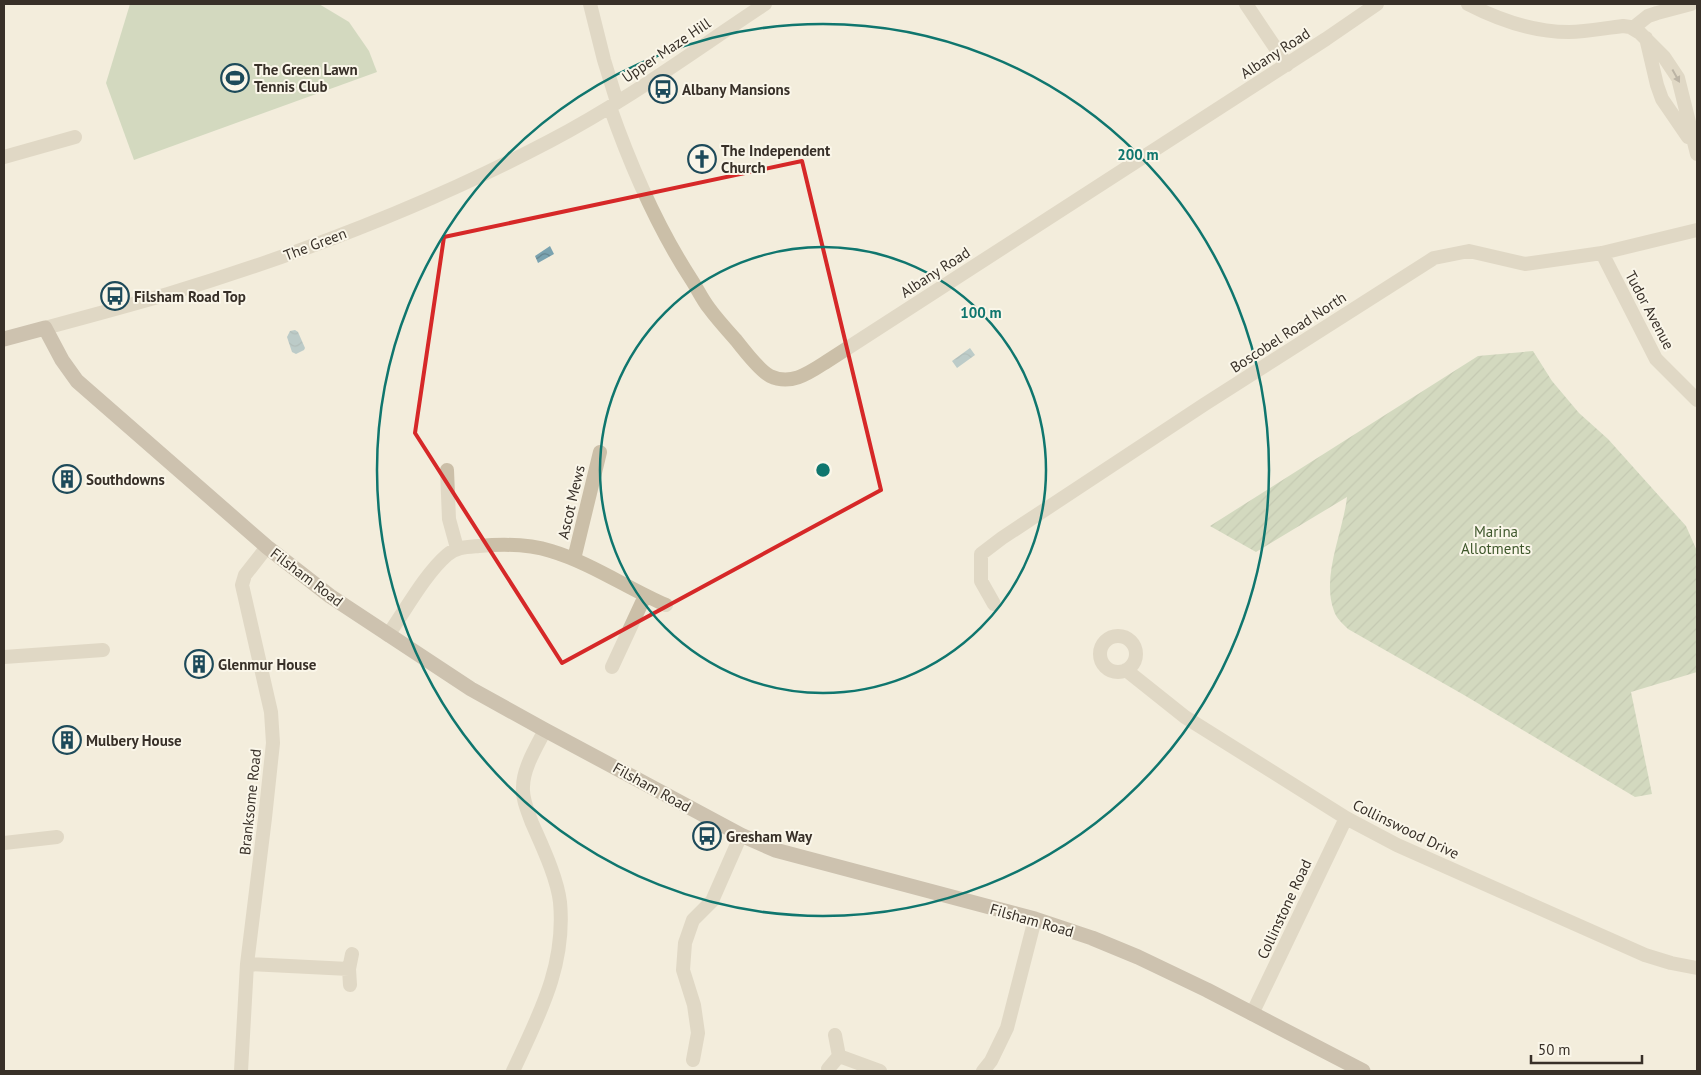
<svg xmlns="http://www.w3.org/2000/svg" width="1701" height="1075" viewBox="0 0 1701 1075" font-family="'PT Sans',sans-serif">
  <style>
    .garden { fill: url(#garden-furrows) }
    .pitch { fill: #adc29c }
    .water { fill: url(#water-waves) }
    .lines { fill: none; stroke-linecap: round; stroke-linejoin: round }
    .street { stroke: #cbbfa8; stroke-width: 14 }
    .secondary { stroke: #9f8e79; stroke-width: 15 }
    .oneway { fill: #7a7062 }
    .marked { fill: none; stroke: #d62828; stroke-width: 4; stroke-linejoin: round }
    .ring { fill: none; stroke: #0f766e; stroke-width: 2.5 }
    .labels { text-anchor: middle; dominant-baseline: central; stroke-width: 4; stroke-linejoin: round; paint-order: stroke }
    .street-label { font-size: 15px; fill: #383028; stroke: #faf6e9 }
    .poi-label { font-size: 15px; font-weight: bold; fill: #383028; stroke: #faf6e9; text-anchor: start }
    .park-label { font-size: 15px; fill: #3e572b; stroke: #faf6e9 }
    .centre { fill: #0f766e; stroke: #faf6e9; stroke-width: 2.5 }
    .ring-label { font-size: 15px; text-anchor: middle; font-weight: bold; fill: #0f766e; stroke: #faf6e9; stroke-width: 4; stroke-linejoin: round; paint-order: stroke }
  </style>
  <defs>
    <pattern id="garden-furrows" width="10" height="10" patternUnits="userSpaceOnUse" patternTransform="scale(1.25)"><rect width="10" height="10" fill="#adc29c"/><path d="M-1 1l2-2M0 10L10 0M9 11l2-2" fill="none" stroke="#8e9e7f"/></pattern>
    <pattern id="water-waves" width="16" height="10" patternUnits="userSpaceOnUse" patternTransform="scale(1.25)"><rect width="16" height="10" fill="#7aa3b0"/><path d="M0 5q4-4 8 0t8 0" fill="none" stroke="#65858f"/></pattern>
  </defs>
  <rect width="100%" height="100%" fill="#f3eddc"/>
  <path class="garden" d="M1533 351 1552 381 1579 413 1608 439 1686 526 1697 551V672L1631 692 1652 794 1635 797 1464 695 1348 629C1343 624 1336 618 1334 611 1321 576 1343 533 1347 497L1256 552 1210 526 1478 356Z"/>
  <path class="pitch" d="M130 4H319L349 22 369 51 377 72 134 160 106 83Z"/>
  <path class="water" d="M550 246 554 254 538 263 535 256Z
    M295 330 298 332 305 348 304 350 296 354 292 352 287 337 290 331Z
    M970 348 975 355 957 368 952 361Z"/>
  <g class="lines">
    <path class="street" d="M590 4 604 60 617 102
      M1246 4 1287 65
      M1468 4C1499 20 1533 32 1569 32 1587 32 1605 28 1623 26L1630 27 1640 33 1664 57 1678 78 1697 154
      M1633 28 1648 16 1657 13 1691 4
      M1646 38 1657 85 1662 99 1688 137
      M610 107C631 167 656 225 691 279 697 288 702 299 709 308 717 319 727 330 736 340 743 349 760 371 770 376 791 386 809 373 826 362L1326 39 1377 4
      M4 157 75 137
      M1602 253 1656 359 1697 400
      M45 328C86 317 127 306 168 294 297 255 430 204 550 141 625 102 694 51 765 4
      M447 470 449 519 457 548
      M574 559 600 452
      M994 604 981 581V554L1002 538 1205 404 1434 258 1469 251 1525 264 1602 253 1697 230
      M388 635C405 611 425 574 447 555 456 547 467 547 479 546 502 544 529 544 551 551 591 563 627 588 666 605
      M1100 654a18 18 0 1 1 36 0a18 18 0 1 1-36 0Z
      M4 657 103 650
      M612 667 645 596
      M1126 670 1185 717 1346 818 1397 845 1645 955 1671 963 1697 968
      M4 843 57 837
      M247 964 349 969
      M350 985 349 969 352 954
      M1252 1014 1346 818
      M835 1035 839 1056 880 1071
      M693 1060 698 1033 694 1005 683 970 685 943 693 920 712 901 741 835
      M828 1069 839 1056
      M241 1071 247 964 265 818 273 743 271 712 242 585 245 575 267 547
      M513 1071C539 1015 566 966 560 902 557 877 542 846 532 823 528 812 522 799 523 787 523 768 537 746 545 730
      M983 1071 991 1061 1007 1028 1035 919"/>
    <path class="secondary" d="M4 339 45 328 62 360 77 381 267 547 330 596 471 689 545 730 741 835 775 850 1035 919 1092 938 1138 957 1207 990 1363 1071"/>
  </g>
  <defs><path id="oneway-solid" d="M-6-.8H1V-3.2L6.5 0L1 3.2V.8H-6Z" transform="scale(1.25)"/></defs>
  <use class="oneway" href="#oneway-solid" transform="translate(1676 76) rotate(61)"/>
  <path d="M0 0H1701V1075H0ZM802 161 881 490 562 663 415 433 444 237Z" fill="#f3eddc" fill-opacity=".55" fill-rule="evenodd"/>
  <path class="marked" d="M802 161 881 490 562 663 415 433 444 237Z"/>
  <g class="ring">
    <circle cx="823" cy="470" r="223"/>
    <circle cx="823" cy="470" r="446"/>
  </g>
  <defs>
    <symbol id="stadium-ring" viewBox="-11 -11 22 22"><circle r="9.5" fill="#faf6e9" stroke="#1d4a5a" stroke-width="1.5"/><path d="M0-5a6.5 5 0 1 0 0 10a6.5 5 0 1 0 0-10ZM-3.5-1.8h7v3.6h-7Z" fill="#1d4a5a"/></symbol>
    <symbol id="bus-ring" viewBox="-11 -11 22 22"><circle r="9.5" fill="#faf6e9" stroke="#1d4a5a" stroke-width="1.5"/><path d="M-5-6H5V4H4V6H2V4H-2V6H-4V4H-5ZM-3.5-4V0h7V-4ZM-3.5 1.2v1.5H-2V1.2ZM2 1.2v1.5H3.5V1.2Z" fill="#1d4a5a"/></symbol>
    <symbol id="church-ring" viewBox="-11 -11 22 22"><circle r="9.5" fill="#faf6e9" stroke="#1d4a5a" stroke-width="1.5"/><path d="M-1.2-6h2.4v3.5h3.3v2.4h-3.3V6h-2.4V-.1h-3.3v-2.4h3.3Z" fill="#1d4a5a"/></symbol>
    <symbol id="building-ring" viewBox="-11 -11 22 22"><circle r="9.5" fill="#faf6e9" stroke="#1d4a5a" stroke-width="1.5"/><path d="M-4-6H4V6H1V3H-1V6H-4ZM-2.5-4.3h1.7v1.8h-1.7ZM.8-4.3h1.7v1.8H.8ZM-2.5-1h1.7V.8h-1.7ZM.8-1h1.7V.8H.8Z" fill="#1d4a5a"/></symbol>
  </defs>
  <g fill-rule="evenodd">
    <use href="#stadium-ring" x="219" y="62" width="32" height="32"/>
    <use href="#bus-ring" x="647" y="73" width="32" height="32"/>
    <use href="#church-ring" x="686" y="143" width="32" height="32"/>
    <use href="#bus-ring" x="99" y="280" width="32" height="32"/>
    <use href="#building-ring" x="51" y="463" width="32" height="32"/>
    <use href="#building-ring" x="183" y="648" width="32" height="32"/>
    <use href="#building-ring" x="51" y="724" width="32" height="32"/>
    <use href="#bus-ring" x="691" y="820" width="32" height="32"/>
  </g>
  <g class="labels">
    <g class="street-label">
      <text transform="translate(666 50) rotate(-34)">Upper Maze Hill</text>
      <text transform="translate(1275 53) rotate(-33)">Albany Road</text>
      <text transform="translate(315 244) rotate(-21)">The Green</text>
      <text transform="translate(935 272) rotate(-33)">Albany Road</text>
      <text transform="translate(1650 310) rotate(62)">Tudor Avenue</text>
      <text transform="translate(1288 332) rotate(-33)">Boscobel Road North</text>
      <text transform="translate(571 502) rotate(-77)">Ascot Mews</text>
      <text transform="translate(307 577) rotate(37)">Filsham Road</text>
      <text transform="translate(652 787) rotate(29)">Filsham Road</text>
      <text transform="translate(250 802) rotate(-84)">Branksome Road</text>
      <text transform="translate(1406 829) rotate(26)">Collinswood Drive</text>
      <text transform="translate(1284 909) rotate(-65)">Collinstone Road</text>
      <text transform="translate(1032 920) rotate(16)">Filsham Road</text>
    </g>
    <g class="poi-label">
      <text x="254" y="69">The Green Lawn<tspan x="254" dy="17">Tennis Club</tspan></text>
      <text x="682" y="89">Albany Mansions</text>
      <text x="721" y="150">The Independent<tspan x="721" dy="17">Church</tspan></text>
      <text x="134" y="296">Filsham Road Top</text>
      <text x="86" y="479">Southdowns</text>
      <text x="218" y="664">Glenmur House</text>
      <text x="86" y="740">Mulbery House</text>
      <text x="726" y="836">Gresham Way</text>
    </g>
    <g class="park-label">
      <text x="1496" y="531">Marina<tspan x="1496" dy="17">Allotments</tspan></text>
    </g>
  </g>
  <circle cx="823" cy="470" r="8" class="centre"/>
  <g class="ring-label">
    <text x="1138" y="160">200 m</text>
    <text x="981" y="318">100 m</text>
  </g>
  <rect width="1701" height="1075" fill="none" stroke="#383028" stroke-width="10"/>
  <path d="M1531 1055v8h111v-8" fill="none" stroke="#383028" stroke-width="2.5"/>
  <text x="1538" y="1055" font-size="15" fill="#383028" stroke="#faf6e9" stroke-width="4" paint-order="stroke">50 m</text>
</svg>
